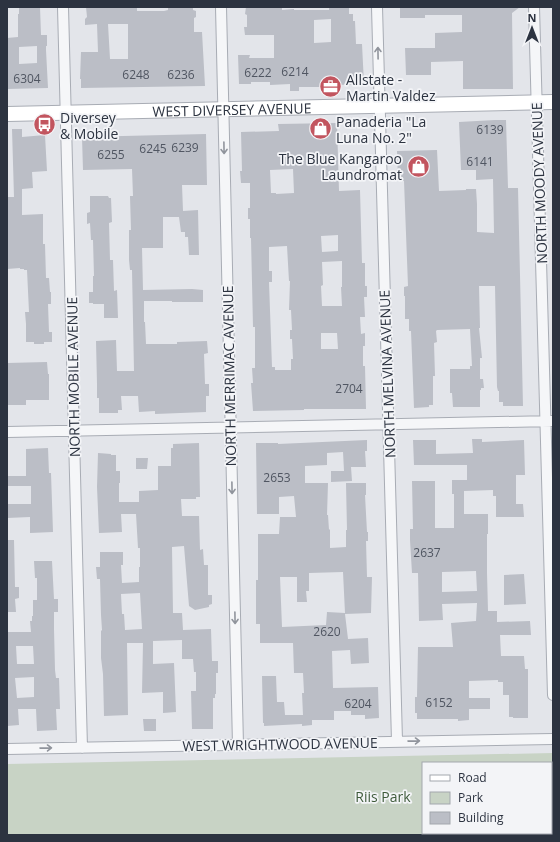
<svg xmlns="http://www.w3.org/2000/svg" width="560" height="842" viewBox="0 0 560 842" font-family="'Open Sans',sans-serif">
  <style>
    .green { fill: #c8d3c5; fill-rule: evenodd }
    .building { fill: #bbbec6; fill-rule: evenodd }
    .lines { fill: none; stroke-linecap: round; stroke-linejoin: round }
    .street-casing { stroke: #a8acb4; stroke-width: 12 }
    .secondary-casing { stroke: #a8acb4; stroke-width: 16 }
    .street { stroke: #f5f6f8; stroke-width: 10 }
    .secondary { stroke: #fff; stroke-width: 14 }
    .oneway { stroke: #90949c }
    .labels { text-anchor: middle; dominant-baseline: central; stroke-width: 3.5; stroke-linejoin: round; paint-order: stroke }
    .number-label { font-size: 12px; fill: #505662 }
    .poi-label { font-size: 14px; fill: #2c3340; stroke: #f3f4f7; text-anchor: start }
    .street-label { font-size: 14px; fill: #2c3340; stroke: #f3f4f7 }
    .park-label { font-size: 14px; fill: #3f5b3b; stroke: #f3f4f7 }
  </style>
  <rect width="100%" height="100%" fill="#e3e5ea"/>
  <path class="green" d="M553 753V835H7V764ZM423 763H551V833H423Z"/>
  <path class="building" d="M19 7H40L41 35H47V46H46V50L48 88 7 89V68H8L7 38 18 37V14H19ZM37 46V63L19 64V47Z
    M86 7H137V11H164L168 10V7H193V10L196 11V17L194 18V32H202L205 86 81 88V79H80L81 52H98L97 24 85 25V19L87 17ZM108 24H128V59H110Z
    M246 7H282V10L294 9V10H329V7H349V14H353V21H355L356 44H362L364 84 337 85V90H325V87H299V91H290V84L270 85V82H251V84H239L238 55H250L249 58H274V35H245L244 27H247V15L245 14ZM331 19V42L314 43V20Z
    M400 7H520L512 13 513 89H463V61L431 62V75H406L405 48H435V33L462 32V15H425V18H400Z
    M495 120H506L508 188H518L523 406H503V402H499V391H498L497 387 495 286H479L480 328H479L482 358H480V379H483L484 388H481V390H480V407H453L452 393H450V369H470V366H472L470 329 437 330 436 331 437 342 434 343 435 376H433V405H429V407L414 408 411 331H409V319H405V296H404V287L408 286 404 181H398L397 151 437 150 439 191 466 190V189H476L477 204V232L494 233 493 179 476 180V170H461L459 122Z
    M337 123 339 191 360 190 362 263H365V286H367V297H364L365 317H360L361 334 365 333V346H363V366H365L366 409H304V410L253 411 251 383H253L252 368H255V327H253L251 238H250V219H248V208H250V183H241L240 171H242L241 132 279 131 278 124ZM293 169 294 193 276 194V193H271L270 170ZM338 235V251L322 252 321 236ZM287 246 289 281H290L289 310H291L292 330H290V339H292L293 359H291V370H275V367H272L269 282H272V271H269V247ZM342 261V287H341L342 306H322L321 286 323 285 322 262ZM321 333H337L338 349H321Z
    M12 129H22V137L45 135 47 171 32 172 33 188 22 189V215L43 214V244H45L46 278H49L50 292H51V304H48L49 332H52V342H44V344H34V342H26V324L25 312H29L27 270H24V269H20V268L7 269V197H14Z
    M206 134 207 185H182L183 211 198 210 199 255H189L188 237H185V232H181L179 217H163V248H142L143 290 192 289 203 290V302H172V301H144V322H145L146 344H177V342L207 341 208 353 204 354 205 384H209V396H206V412L155 414V411L139 412 138 396H121L122 410H118V413H99V398H97V384L96 341 116 340 117 371H134L132 270H130L129 260V230H131L130 196H133L132 169 83 170 82 137Z
    M90 196H108L109 198H111L112 222 109 223 110 260H113L114 291 117 290 118 318H104V304H93V303H89V292H93V276H94L93 240H91L90 223 87 224V213L90 212Z
    M47 362 48 374H49V400H26V405H7V363Z
    M472 439H482V442L524 440 525 475H516V504H523L524 517H496V496H493V490L464 491V514H488V534H487V573L488 611H497V622L530 621 531 635H500L501 656H524L525 669H528V718H513V717H509V695H503V682H498V680L469 681V698H490V709H469V720L458 721V719H417V713H415V697H417V695L418 647H453L451 623 476 621 477 603 442 604 443 620 419 621 418 573H412L410 540V529H413L412 481H435V528H454V494H452V480H467V465H414L413 440H436V454L473 453ZM476 571 477 591 442 592V572Z
    M367 440V451H365L366 467H351L352 481 331 482V471H344L343 452 327 453V465L305 466V483H328L327 515H328L329 530 330 529V548L346 547V530H347L346 483H366V495H365L367 532H368V541H366L367 577H372L371 613 345 614 348 639 368 638 369 663 351 664 350 650 332 651 333 688 378 687 379 718 365 719V715H351V711H334V720H312V725L302 726V724L264 726V723H263L262 676H276L277 702H284L285 715H303L302 693H304L303 673H294L293 643H260V624H256V580H258V534H279L280 517H296L294 496 279 497V514H257L256 443H278V444ZM343 572 345 613 327 612 326 625 282 627 280 577H297V602H307L306 591H309V573Z
    M199 443 200 497H196V499H181L182 516H199L200 550 203 549 204 565H208V595H212V604L209 605V607L195 610 189 606 184 546 172 547 173 613H182L183 630 211 629 212 661H218V673H216V694H215V698H213V729H192L191 691H196V672H194L193 659H182V640L153 641V664L174 663 176 712 163 713V692L142 693 143 643H127L128 715 104 716 103 674 101 658V631L102 630 101 615 100 579H97L96 567H100V552H123V565H121L122 583 139 582V567H140V548H138L136 514H121L122 532 99 533 97 487 98 453 111 454V455H116V471H120V483H119V502H139V491L158 490V466H171V448H173V444ZM140 593 142 629 125 630 124 614H122L121 594Z
    M48 448 49 473H51L53 532 30 533V517L7 518V504H31V486H7V476H26V449Z
    M136 458H148L147 469H136Z
    M7 540H14L15 587H19V598L15 599 16 612H7Z
    M34 561H52L54 599H58V612H54V629L55 670 56 678H59L60 709H56L57 730 37 731 36 709H18L19 725 7 726V632H31L30 621H32V616H33V600H37V578H35ZM16 646H33L34 664H17ZM34 677V697L17 698 15 678Z
    M524 574 526 604 504 605V575Z
    M143 719H156V731H144Z"/>
  <g class="lines">
    <defs>
      <path id="street" d="M63 7 82 748
        M221 7 238 745
        M377 7 397 741
        M534 7 553 695
        M7 432 553 421
        M7 749 553 739"/>
      <g id="secondary">
        <path id="s1" d="M7 114 553 102"/>
      </g>
    </defs>
    <use href="#street" class="street-casing"/>
    <use href="#secondary" class="secondary-casing"/>
    <use href="#street" class="street"/>
    <use href="#secondary" class="secondary"/>
  </g>
  <defs><path id="oneway-shaft" d="M-6 0H5M1.5-3L5.5 0L1.5 3" fill="none" stroke-width="1.6" stroke-linecap="round" stroke-linejoin="round"/></defs>
  <g class="oneway">
    <use href="#oneway-shaft" transform="translate(378 53) rotate(-91)"/>
    <use href="#oneway-shaft" transform="translate(224 148) rotate(89)"/>
    <use href="#oneway-shaft" transform="translate(232 488) rotate(89)"/>
    <use href="#oneway-shaft" transform="translate(235 618) rotate(89)"/>
    <use href="#oneway-shaft" transform="translate(414 741) rotate(-1)"/>
    <use href="#oneway-shaft" transform="translate(46 748) rotate(-1)"/>
  </g>
  <defs>
    <symbol id="office-disc" viewBox="-11 -11 22 22"><circle r="9.5" fill="#c2555f" stroke="#f3f4f7"/><path d="M-6-3h4V-5.5h4V-3h4V5H-6ZM-1-4.5V-3h2v-1.5ZM-6 0V1H6V0Z" fill="#fff"/></symbol>
    <symbol id="bus-disc" viewBox="-11 -11 22 22"><circle r="9.5" fill="#c2555f" stroke="#f3f4f7"/><path d="M-5-6H5V4H4V6H2V4H-2V6H-4V4H-5ZM-3.5-4V0h7V-4ZM-3.5 1.2v1.5H-2V1.2ZM2 1.2v1.5H3.5V1.2Z" fill="#fff"/></symbol>
    <symbol id="shop-disc" viewBox="-11 -11 22 22"><circle r="9.5" fill="#c2555f" stroke="#f3f4f7"/><path d="M-5-2.5h2.3a2.7 3.5 0 0 1 5.4 0H5L5.5 6h-11ZM-1.5-2.5h3a1.5 2.3 0 0 0-3 0Z" fill="#fff"/></symbol>
  </defs>
  <g fill-rule="evenodd">
    <use href="#office-disc" x="318" y="74" width="25" height="25"/>
    <use href="#bus-disc" x="32" y="112" width="25" height="25"/>
    <use href="#shop-disc" x="308" y="116" width="25" height="25"/>
    <use href="#shop-disc" x="406" y="154" width="25" height="25"/>
  </g>
  <g class="labels">
    <g class="number-label">
      <text x="295" y="71">6214</text>
      <text x="258" y="72">6222</text>
      <text x="136" y="74">6248</text>
      <text x="181" y="74">6236</text>
      <text x="27" y="78">6304</text>
      <text x="490" y="129">6139</text>
      <text x="185" y="147">6239</text>
      <text x="153" y="148">6245</text>
      <text x="111" y="154">6255</text>
      <text x="480" y="161">6141</text>
      <text x="349" y="388">2704</text>
      <text x="277" y="477">2653</text>
      <text x="427" y="552">2637</text>
      <text x="327" y="631">2620</text>
      <text x="439" y="702">6152</text>
      <text x="358" y="703">6204</text>
    </g>
    <g class="poi-label">
      <text x="346" y="79">Allstate -<tspan x="346" dy="16">Martin Valdez</tspan></text>
      <text x="60" y="117">Diversey<tspan x="60" dy="16">&amp; Mobile</tspan></text>
      <text x="336" y="121">Panaderia "La<tspan x="336" dy="16">Luna No. 2"</tspan></text>
      <text x="402" y="158" text-anchor="end">The Blue Kangaroo<tspan x="402" dy="16">Laundromat</tspan></text>
    </g>
    <g class="street-label">
      <text stroke="none"><textPath href="#s1" startOffset="225">WEST DIVERSEY AVENUE</textPath></text>
      <text transform="translate(539 183) rotate(-92)">NORTH MOODY AVENUE</text>
      <text transform="translate(387 374) rotate(-92)">NORTH MELVINA AVENUE</text>
      <text transform="translate(229 376) rotate(-91)">NORTH MERRIMAC AVENUE</text>
      <text transform="translate(73 377) rotate(-91)">NORTH MOBILE AVENUE</text>
      <text transform="translate(280 744) rotate(-1)">WEST WRIGHTWOOD AVENUE</text>
    </g>
    <g class="park-label">
      <text x="383" y="796">Riis Park</text>
    </g>
  </g>
  <rect width="560" height="842" fill="none" stroke="#2c3340" stroke-width="16"/>
  <rect x="422" y="762" width="130" height="72" fill="#f3f4f7" stroke="#a3a7ae"/>
  <rect x="430" y="775" width="20" height="6" fill="#ffffff" stroke="#a3a7ae"/>
  <text x="458" y="782" font-size="12" fill="#2c3340">Road</text>
  <rect x="430" y="792" width="20" height="12" fill="#c8d3c5" stroke="#a3a7ae"/>
  <text x="458" y="802" font-size="12" fill="#2c3340">Park</text>
  <rect x="430" y="812" width="20" height="12" fill="#bbbec6" stroke="#a3a7ae"/>
  <text x="458" y="822" font-size="12" fill="#2c3340">Building</text>
  <g transform="translate(532 28)" stroke="#f3f4f7" stroke-width="3" paint-order="stroke">
  <path d="M0-3L7 15L0 10L-7 15Z" fill="#2c3340"/>
  <text y="-6" font-size="11" font-weight="bold" text-anchor="middle" fill="#2c3340">N</text>
  </g>
</svg>
